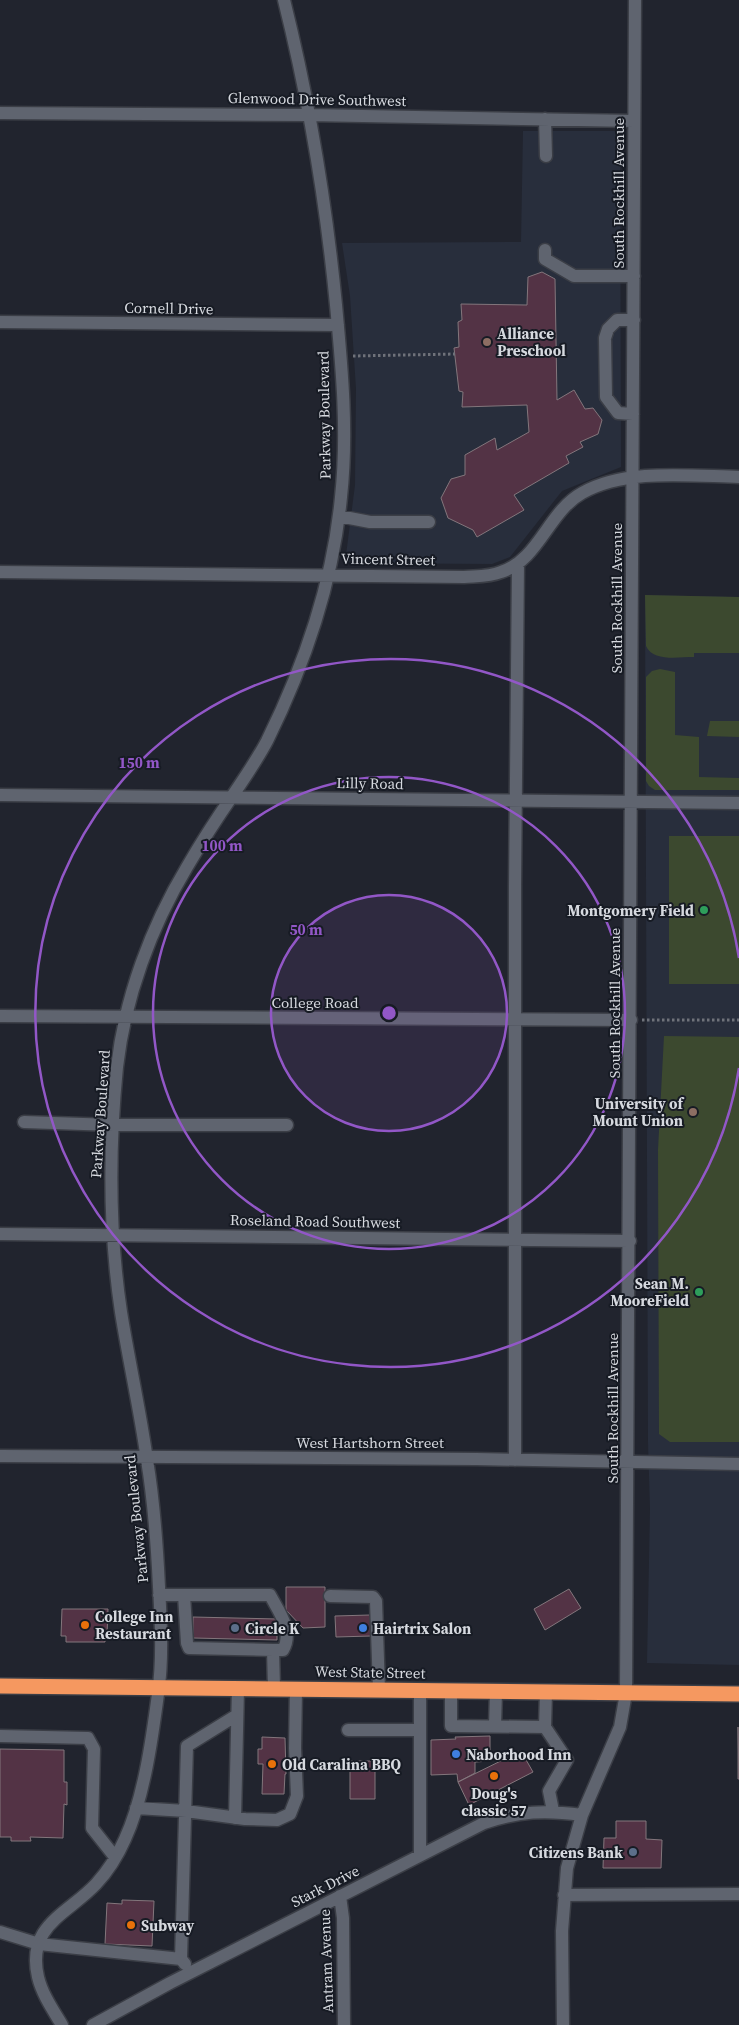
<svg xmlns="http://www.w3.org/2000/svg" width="739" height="2025" viewBox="0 0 739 2025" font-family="'Source Serif 4',serif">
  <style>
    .built { fill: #282e3c }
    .green { fill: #3c492f }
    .building { fill: #533345; stroke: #83767c }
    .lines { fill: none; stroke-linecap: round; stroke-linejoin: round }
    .minor-casing { stroke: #3b3e46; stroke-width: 15 }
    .highway-casing { stroke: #3b3e46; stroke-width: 18 }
    .path { stroke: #6f727a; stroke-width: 3; stroke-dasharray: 2.5 2.5; stroke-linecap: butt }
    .minor { stroke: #5f646f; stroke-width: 12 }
    .highway { stroke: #f59860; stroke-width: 15 }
    .ring { fill: none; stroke: #9257c7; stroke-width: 2.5 }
    .education-dot { fill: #8d6e63; stroke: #171b24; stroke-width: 2 }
    .leisure-dot { fill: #2e9e5b; stroke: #171b24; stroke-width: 2 }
    .food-dot { fill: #e8710a; stroke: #171b24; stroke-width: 2 }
    .service-dot { fill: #5c6f8a; stroke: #171b24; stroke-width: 2 }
    .shop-dot { fill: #3f7fe0; stroke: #171b24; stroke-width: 2 }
    .labels { text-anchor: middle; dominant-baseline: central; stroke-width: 4; stroke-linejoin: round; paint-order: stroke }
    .street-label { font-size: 15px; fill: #d6d9df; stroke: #171b24 }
    .poi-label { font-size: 15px; font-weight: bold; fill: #d6d9df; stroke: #171b24; text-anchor: start }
    .centre { fill: #9257c7; stroke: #171b24; stroke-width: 2.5 }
    .ring-label { font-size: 15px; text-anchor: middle; font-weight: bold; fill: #9257c7; stroke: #171b24; stroke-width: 4; stroke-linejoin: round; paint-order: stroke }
  </style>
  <rect width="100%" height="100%" fill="#21242e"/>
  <path class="built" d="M523 131H620L621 467 562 491 510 557 492 564 345 563 355 485 356 389 350 296 342 243 521 242Z
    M645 595 739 597V1665L647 1663 650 1509 648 1442Z"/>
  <path class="green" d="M645 595 739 597V653H694V657C678 657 653 662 646 646Z
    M660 669 675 672V735L699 737V777L739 778V790H655L649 786 646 781V677L652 671Z
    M710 721H739V737L707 736Z
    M669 836H739V984H669Z
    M664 1036 739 1037V1442H670L659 1434 658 1150Z"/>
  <path class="building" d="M542 272 555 279 557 400 574 390 585 409 593 408 602 420 598 434 580 442 583 447 566 456 569 463 514 495 524 510 477 537 473 530 448 518 441 498 451 479 465 475V455L495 438 497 450 529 432 527 405 462 407 463 392 459 391 454 348 459 347 458 322 462 320 461 304 527 305 528 277Z
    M286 1587H325V1627L303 1628 286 1610Z
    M569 1589 581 1608 545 1630 534 1609Z
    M62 1609H108L107 1635H105V1642H66V1636H61Z
    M370 1615 371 1636 336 1637 335 1616Z
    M193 1617 277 1619V1640L193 1638Z
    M738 1727 739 1779H738Z
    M490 1736V1761L475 1762V1773L458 1782 457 1774 431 1775V1740L456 1739 455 1737Z
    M262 1737 285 1738 286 1774H285L284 1794H262L263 1764H258V1749H262Z
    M0 1749 64 1750V1782H67V1805L64 1804 63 1838 30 1837 31 1841H11V1837H0Z
    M521 1751 533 1772 469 1805 458 1782Z
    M350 1761H375V1799H350Z
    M616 1821H646V1839L662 1840 661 1868H603L604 1838H616Z
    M122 1900 154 1901 152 1946 105 1944 107 1903 122 1904Z"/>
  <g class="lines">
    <defs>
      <path id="minor" d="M0 113 309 115 634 121
        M545 119 546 156
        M545 250V259L574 276H634
        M0 322 338 325
        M633 414 618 413 606 397 605 338 608 329 617 320H634
        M339 516 370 522H429
        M0 572 464 577C476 576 489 577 501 572 539 560 548 512 582 493 626 468 690 476 739 477
        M0 795 739 803
        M0 1016 631 1020
        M24 1122 113 1125H287
        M0 1234 630 1241
        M0 1456 476 1459 739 1464
        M515 1460V886L518 563
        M159 1595H270C279 1612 294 1631 283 1650H273L274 1688
        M184 1595 187 1643 189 1648 273 1650
        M330 1596 373 1597 376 1601 379 1690
        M451 1691V1726L545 1727 567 1760 549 1791 553 1811
        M495 1726 496 1691
        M545 1727 546 1692
        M348 1730H420
        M0 1736 88 1738 94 1749 92 1828 115 1857
        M136 1808 186 1811 245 1819 277 1820 290 1814 297 1796 295 1748 296 1689
        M235 1818 238 1688
        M420 1855V1690
        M564 1895 739 1894
        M340 1896 343 1918 344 2025
        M0 1932 39 1944 181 1959 185 1964
        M181 1959 187 1746 237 1715
        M62 2025C53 2010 42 1994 38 1977 26 1925 68 1914 96 1884 108 1871 118 1855 125 1839 144 1798 152 1739 158 1694 163 1659 161 1623 159 1587 157 1545 154 1502 147 1460 140 1410 129 1362 121 1312 109 1232 109 1148 117 1067 125 997 151 927 187 867 201 843 217 818 233 795 245 777 257 760 267 741 305 664 333 582 341 497 348 433 342 369 336 305 326 202 309 100 284 0
        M93 2025 170 1983 484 1823C520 1811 545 1810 582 1815
        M563 2025 562 1931 567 1868 582 1815 620 1727 626 1693 635 0"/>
      <path id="highway" d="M0 1686 739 1694"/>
    </defs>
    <use href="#minor" class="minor-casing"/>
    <use href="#highway" class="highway-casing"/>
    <path class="path" d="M353 356 455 354
      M642 1020H739"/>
    <use href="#minor" class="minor"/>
    <use href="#highway" class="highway"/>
  </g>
  <circle cx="389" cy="1013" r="118" fill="#9257c7" fill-opacity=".12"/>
  <g class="ring">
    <circle cx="389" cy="1013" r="118"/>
    <circle cx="389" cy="1013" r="236"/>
    <path d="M739 1068A354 354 0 1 1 739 958"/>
  </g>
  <g class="education-dot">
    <circle cx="487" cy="342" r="5"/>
    <circle cx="693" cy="1112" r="5"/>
  </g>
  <g class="leisure-dot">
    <circle cx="704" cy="910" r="5"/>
    <circle cx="699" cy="1292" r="5"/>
  </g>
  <g class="food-dot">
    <circle cx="85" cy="1625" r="5"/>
    <circle cx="272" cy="1764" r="5"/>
    <circle cx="494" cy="1776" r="5"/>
    <circle cx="131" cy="1925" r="5"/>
  </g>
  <g class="service-dot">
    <circle cx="235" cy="1628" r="5"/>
    <circle cx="633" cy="1852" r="5"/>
  </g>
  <g class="shop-dot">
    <circle cx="363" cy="1628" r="5"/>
    <circle cx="456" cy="1754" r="5"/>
  </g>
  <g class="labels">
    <g class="street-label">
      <text transform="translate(317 99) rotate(1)">Glenwood Drive Southwest</text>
      <text transform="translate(618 193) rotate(-90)">South Rockhill Avenue</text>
      <text transform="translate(169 308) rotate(1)">Cornell Drive</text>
      <text transform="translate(324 415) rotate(-91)">Parkway Boulevard</text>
      <text transform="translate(388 559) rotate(1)">Vincent Street</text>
      <text transform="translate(616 598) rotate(-90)">South Rockhill Avenue</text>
      <text transform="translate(370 783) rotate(1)">Lilly Road</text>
      <text x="315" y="1002">College Road</text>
      <text transform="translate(614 1003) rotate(-90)">South Rockhill Avenue</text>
      <text transform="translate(100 1114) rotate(-86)">Parkway Boulevard</text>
      <text transform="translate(315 1221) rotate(1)">Roseland Road Southwest</text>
      <text transform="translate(612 1408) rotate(-90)">South Rockhill Avenue</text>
      <text x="370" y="1442">West Hartshorn Street</text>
      <text transform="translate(136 1519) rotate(-96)">Parkway Boulevard</text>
      <text transform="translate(370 1672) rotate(1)">West State Street</text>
      <text transform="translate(325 1886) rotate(-27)">Stark Drive</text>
      <text transform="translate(326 1961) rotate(-92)">Antram Avenue</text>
    </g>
    <g class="poi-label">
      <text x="497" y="333">Alliance<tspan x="497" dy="17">Preschool</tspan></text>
      <text x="694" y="910" text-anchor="end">Montgomery Field</text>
      <text x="683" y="1103" text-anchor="end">University of<tspan x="683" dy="17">Mount Union</tspan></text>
      <text x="689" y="1283" text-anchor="end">Sean M.<tspan x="689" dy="17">MooreField</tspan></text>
      <text x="95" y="1616">College Inn<tspan x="95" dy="17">Restaurant</tspan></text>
      <text x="245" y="1628">Circle K</text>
      <text x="373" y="1628">Hairtrix Salon</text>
      <text x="466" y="1754">Naborhood Inn</text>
      <text x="282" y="1764">Old Caralina BBQ</text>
      <text x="494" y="1793" text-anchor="middle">Doug's<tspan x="494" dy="17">classic 57</tspan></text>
      <text x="623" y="1852" text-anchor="end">Citizens Bank</text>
      <text x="141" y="1925">Subway</text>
    </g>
  </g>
  <circle cx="389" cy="1013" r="8" class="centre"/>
  <g class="ring-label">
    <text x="139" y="768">150 m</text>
    <text x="222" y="851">100 m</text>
    <text x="306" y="935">50 m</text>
  </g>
</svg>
